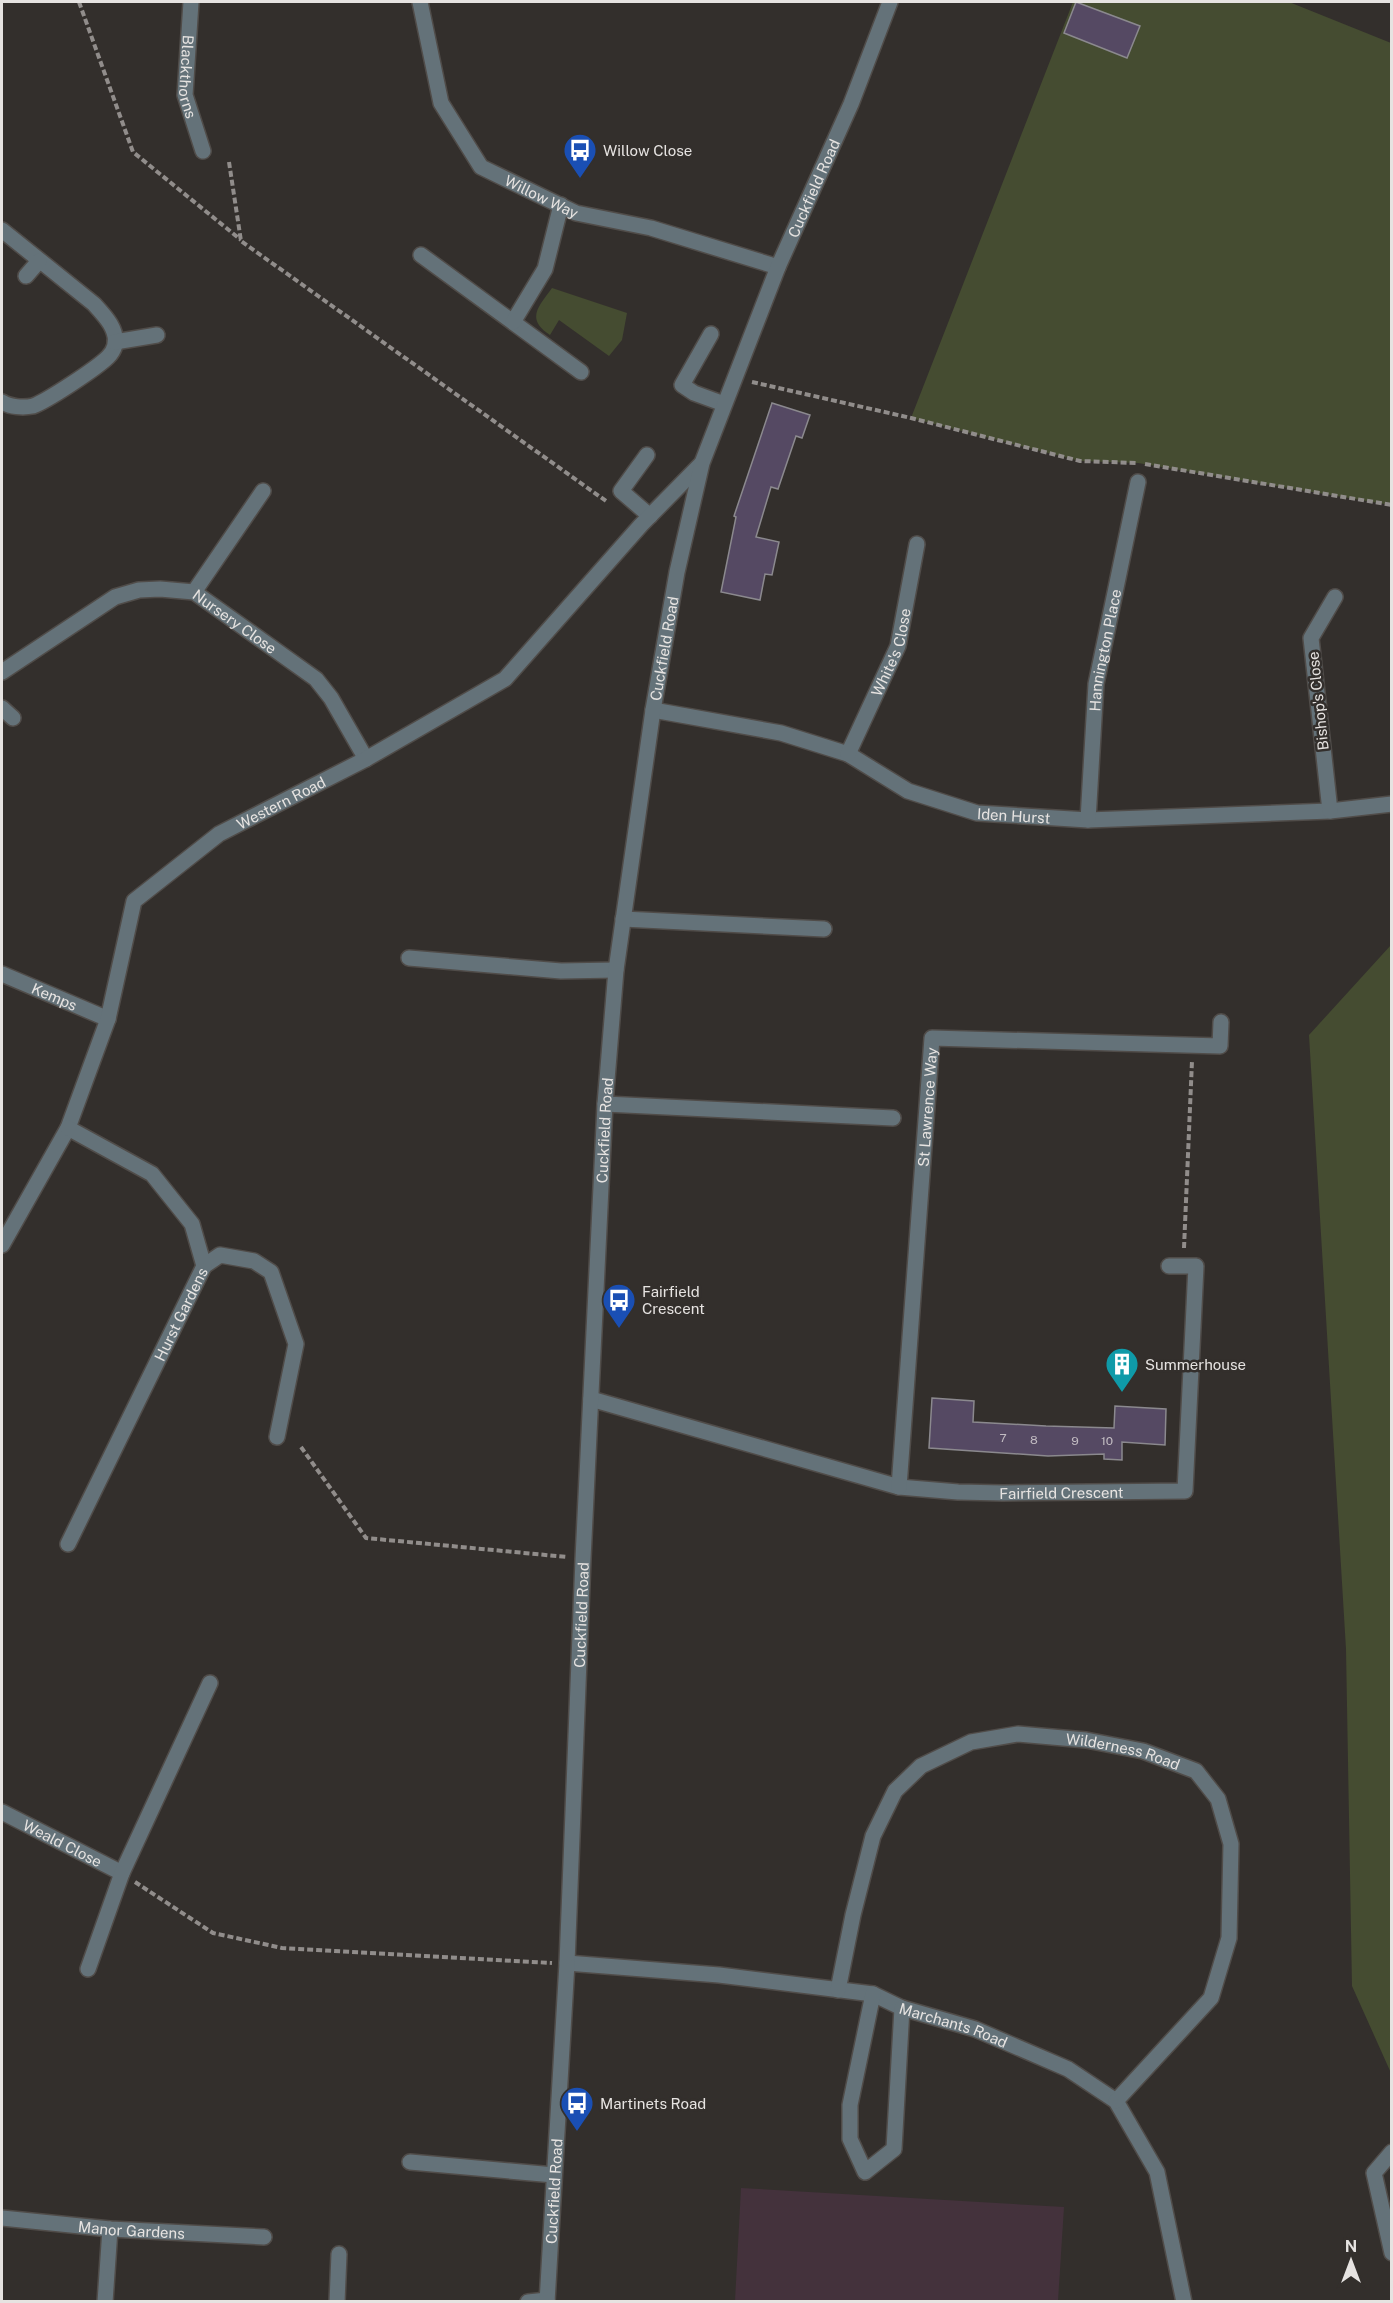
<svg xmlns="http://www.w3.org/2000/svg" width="1393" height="2303" viewBox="0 0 1393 2303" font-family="'Public Sans',sans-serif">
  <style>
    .education { fill: #44323c }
    .green { fill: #454c31 }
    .building { fill: #554963; stroke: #8b898e; stroke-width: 1.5 }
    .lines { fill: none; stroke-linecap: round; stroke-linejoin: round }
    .minor-casing { stroke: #504c49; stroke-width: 18 }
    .path { stroke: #918d8b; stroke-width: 4; stroke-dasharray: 6 3; stroke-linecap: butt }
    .minor { stroke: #647279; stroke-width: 15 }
    .labels { text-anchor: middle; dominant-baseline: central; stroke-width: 5; stroke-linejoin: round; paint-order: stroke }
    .number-label { font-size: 12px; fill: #c2bcc2 }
    .street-label { font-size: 15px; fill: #e6e3e1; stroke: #332f2c }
    .poi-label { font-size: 15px; fill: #e6e3e1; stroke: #332f2c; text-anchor: start }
  </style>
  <rect width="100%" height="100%" fill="#332f2c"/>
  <path class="education" d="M741 2188 1064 2207 1058 2301H735Z"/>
  <path class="green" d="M1073 2H1289L1391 43V505L1138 463 1080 461 911 418Z
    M552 288 627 313 622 340 609 356 559 320 550 335C525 319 539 306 552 288Z
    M1391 945V2073L1352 1986 1346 1649 1309 1035Z"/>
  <path class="building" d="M1076 2 1140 26 1127 58 1064 33Z
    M772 403 810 415 802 438 796 436 778 489 771 487 756 537 779 542 772 575 765 574 760 600 721 592 736 517 734 516Z
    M932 1398 974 1401 973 1422 1046 1426 1114 1428 1115 1406 1166 1409 1165 1445 1122 1442V1460L1104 1459V1454L1048 1456 929 1448Z"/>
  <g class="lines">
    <defs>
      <g id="minor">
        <path id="s1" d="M191 2 185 95 203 151"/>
        <path id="s2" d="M420 2 441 103 481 167 576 213 651 228 778 267"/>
        <path d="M2 230 94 304C104 315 118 329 115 345 114 349 111 354 108 357 97 368 47 401 33 406 23 408 10 407 2 402"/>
        <path d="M421 255 581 372"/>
        <path d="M26 276 39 261"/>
        <path d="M513 322 545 269 561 205"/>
        <path d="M711 334 682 385 694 393 724 404"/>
        <path d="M115 342 157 335"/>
        <path d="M647 455 621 491 650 516"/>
        <path d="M194 592 263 491"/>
        <path id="s3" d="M2 672 115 597 139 590 160 589 194 592 316 679 331 698 366 759"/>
        <path d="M2 708 13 718"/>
        <path id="s4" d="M653 710 781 733 848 754 908 791 977 813 1088 820 1330 811 1392 804"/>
        <path id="s5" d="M848 754 898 646 917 544"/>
        <path d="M1330 811 1311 638 1335 597"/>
        <path id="s6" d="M1088 820 1096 684 1138 482"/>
        <path d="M623 919 824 929"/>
        <path d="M409 958 561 971 616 970"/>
        <path id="s7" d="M2 974 108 1019"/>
        <path d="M605 1104 893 1118"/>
        <path id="s8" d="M2 1245 68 1128 108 1019 134 901 219 834 366 759 505 679 641 525 700 465"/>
        <path d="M204 1266 220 1255 254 1261 271 1272 296 1344 277 1437"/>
        <path id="s9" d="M591 1399 899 1487 958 1492 1003 1493 1185 1491 1196 1266H1169"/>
        <path id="s10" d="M899 1487 932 1038 1220 1046 1221 1022"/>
        <path id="s11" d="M68 1544 204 1266 192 1224 152 1174 68 1128"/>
        <path id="s12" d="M2 1812 122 1873"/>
        <path id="s13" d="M567 1963 719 1975 873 1994 902 2008 975 2029 1068 2069 1116 2101 1157 2172 1184 2302"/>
        <path d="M88 1969 122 1873 210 1683"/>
        <path id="s14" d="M838 1990 853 1915 873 1836 895 1791 921 1766 971 1742 1018 1734 1086 1740 1143 1751 1196 1771 1218 1799 1231 1844 1229 1938 1211 1998 1116 2101"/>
        <path d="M873 1994 850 2105V2139L865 2172 894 2149 902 2008"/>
        <path d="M1392 2152 1374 2173 1392 2253"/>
        <path d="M410 2162 554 2175"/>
        <path id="s15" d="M2 2218 110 2229 264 2237"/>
        <path d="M105 2302 110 2229"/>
        <path d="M337 2302 339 2254"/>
        <path d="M528 2302 547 2300"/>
        <path id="s16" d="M547 2302 567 1963 583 1559 605 1104 616 970 653 710 677 572 702 463 778 267 851 104 890 2"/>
      </g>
    </defs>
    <use href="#minor" class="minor-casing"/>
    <path class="path" d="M79 2 133 152 241 240
      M229 162 241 241 606 501
      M752 382 911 418 1080 461 1137 463
      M1145 464 1392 505
      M1184 1248 1192 1061
      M301 1447 366 1538 567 1557
      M135 1882 213 1933 282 1948 552 1963"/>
    <use href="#minor" class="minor"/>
  </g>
  <defs>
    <symbol id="bus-pin" viewBox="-11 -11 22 30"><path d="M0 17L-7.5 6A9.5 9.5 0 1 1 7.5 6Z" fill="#1a4fb4" stroke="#332f2c"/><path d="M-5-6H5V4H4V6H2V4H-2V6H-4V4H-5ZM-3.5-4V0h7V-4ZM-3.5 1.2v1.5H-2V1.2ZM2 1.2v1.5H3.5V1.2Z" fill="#fff"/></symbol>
    <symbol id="building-pin" viewBox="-11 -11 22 30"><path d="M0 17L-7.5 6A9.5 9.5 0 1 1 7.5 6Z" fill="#0f9aa8" stroke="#332f2c"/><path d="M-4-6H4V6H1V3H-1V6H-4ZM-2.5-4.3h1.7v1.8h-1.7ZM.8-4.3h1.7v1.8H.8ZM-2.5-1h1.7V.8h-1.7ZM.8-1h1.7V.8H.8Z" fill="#fff"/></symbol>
  </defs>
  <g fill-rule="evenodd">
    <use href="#bus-pin" x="561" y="131" width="38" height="52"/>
    <use href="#bus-pin" x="600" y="1281" width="38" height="52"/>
    <use href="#building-pin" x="1103" y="1345" width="38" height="52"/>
    <use href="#bus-pin" x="558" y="2084" width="38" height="52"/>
  </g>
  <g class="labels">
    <g class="number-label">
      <text x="1003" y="1438">7</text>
      <text x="1034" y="1440">8</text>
      <text x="1075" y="1441">9</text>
      <text x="1107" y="1441">10</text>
    </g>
    <g class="street-label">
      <text stroke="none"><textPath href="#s1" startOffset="75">Blackthorns</textPath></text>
      <text stroke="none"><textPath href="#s16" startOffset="2145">Cuckfield Road</textPath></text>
      <text stroke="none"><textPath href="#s2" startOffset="246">Willow Way</textPath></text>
      <text stroke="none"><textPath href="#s3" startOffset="266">Nursery Close</textPath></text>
      <text stroke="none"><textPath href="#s16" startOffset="1659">Cuckfield Road</textPath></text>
      <text stroke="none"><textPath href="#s6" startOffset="171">Hannington Place</textPath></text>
      <text stroke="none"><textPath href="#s5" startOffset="111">White's Close</textPath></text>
      <text transform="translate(1318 701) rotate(-96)">Bishop's Close</text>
      <text stroke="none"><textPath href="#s8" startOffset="549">Western Road</textPath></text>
      <text stroke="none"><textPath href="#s4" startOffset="380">Iden Hurst</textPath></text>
      <text stroke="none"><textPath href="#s7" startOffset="57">Kemps</textPath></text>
      <text stroke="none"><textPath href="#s10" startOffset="381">St Lawrence Way</textPath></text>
      <text stroke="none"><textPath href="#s16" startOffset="1173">Cuckfield Road</textPath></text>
      <text stroke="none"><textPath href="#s11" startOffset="256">Hurst Gardens</textPath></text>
      <text stroke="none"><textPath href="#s9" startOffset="483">Fairfield Crescent</textPath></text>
      <text stroke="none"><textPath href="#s16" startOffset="688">Cuckfield Road</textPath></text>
      <text stroke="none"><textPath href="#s14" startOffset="454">Wilderness Road</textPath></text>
      <text stroke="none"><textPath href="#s12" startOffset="68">Weald Close</textPath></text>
      <text stroke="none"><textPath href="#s13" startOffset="394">Marchants Road</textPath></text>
      <text stroke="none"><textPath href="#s16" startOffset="111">Cuckfield Road</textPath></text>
      <text stroke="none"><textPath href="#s15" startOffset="130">Manor Gardens</textPath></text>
    </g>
    <g class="poi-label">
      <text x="603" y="150">Willow Close</text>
      <text x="642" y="1291">Fairfield<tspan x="642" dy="17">Crescent</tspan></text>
      <text x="1145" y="1364">Summerhouse</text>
      <text x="600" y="2103">Martinets Road</text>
    </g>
  </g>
  <rect width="1393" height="2303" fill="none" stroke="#e6e3e1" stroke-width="6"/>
  <g transform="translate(1351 2261)" stroke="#332f2c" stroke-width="4.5" paint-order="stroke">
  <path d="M0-4.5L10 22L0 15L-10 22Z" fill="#e6e3e1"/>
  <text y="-9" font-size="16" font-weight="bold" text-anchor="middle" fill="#e6e3e1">N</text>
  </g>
</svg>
